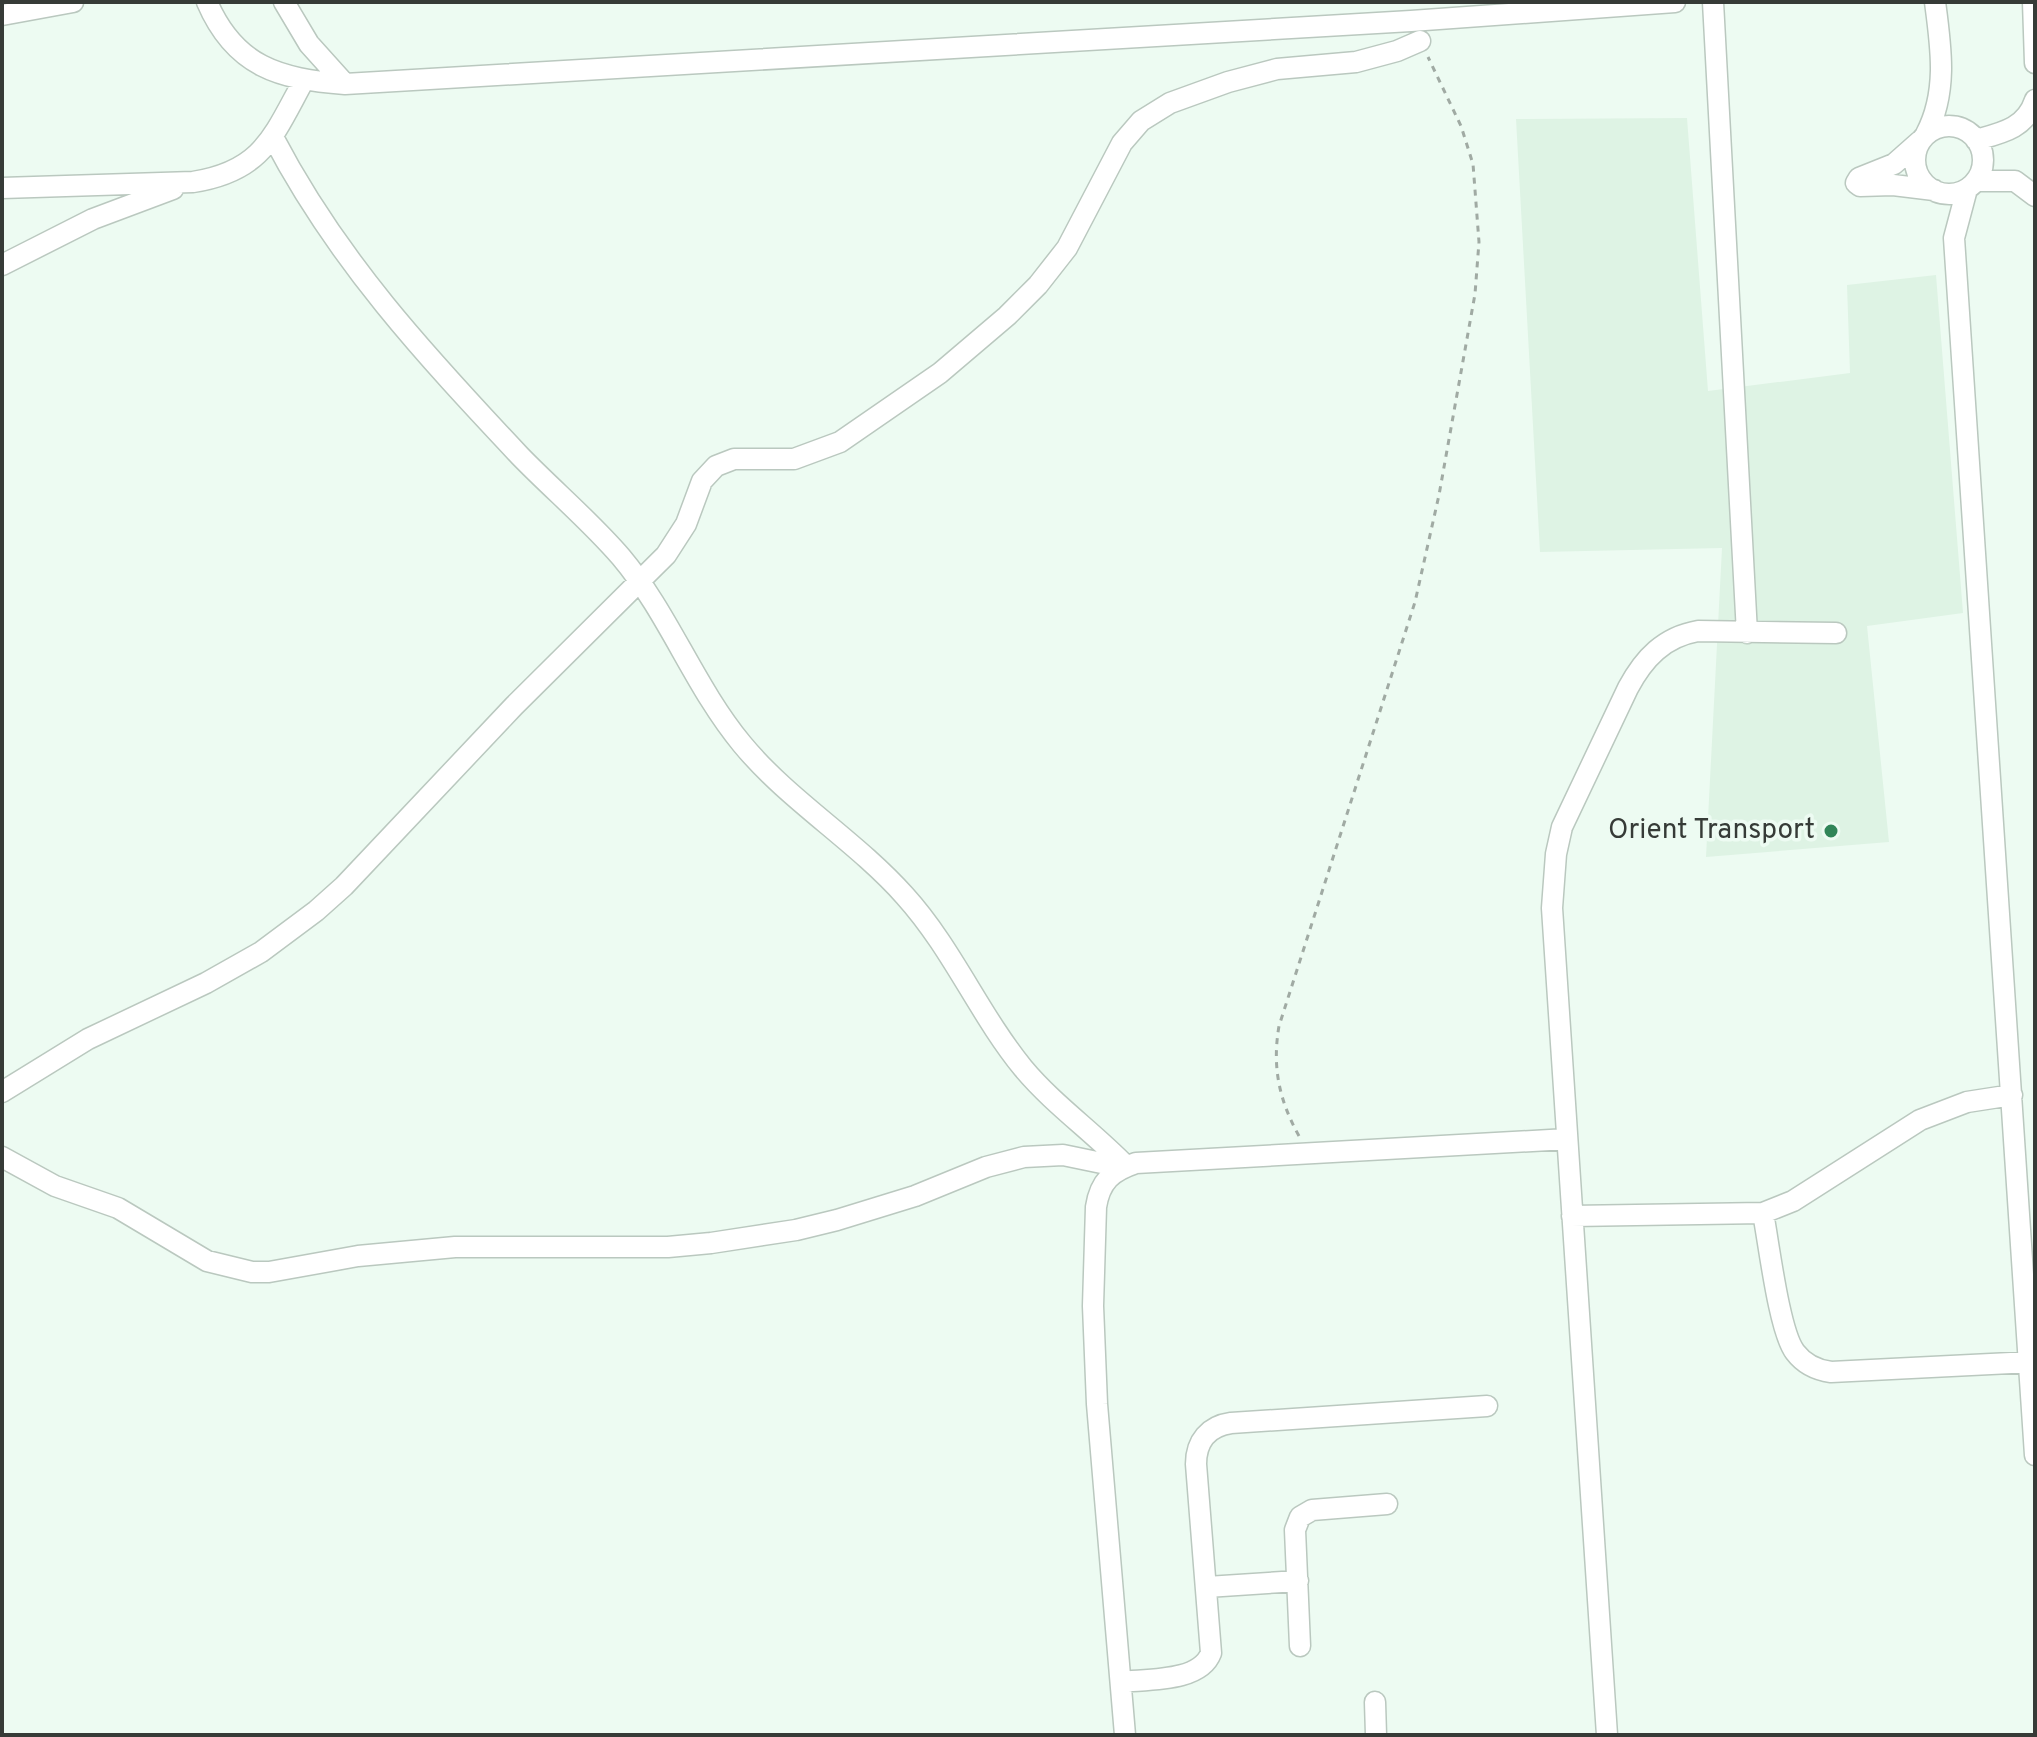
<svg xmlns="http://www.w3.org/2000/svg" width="2037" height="1737" viewBox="0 0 2037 1737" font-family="Overpass,sans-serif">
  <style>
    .built { fill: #def3e4 }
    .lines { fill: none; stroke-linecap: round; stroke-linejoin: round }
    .minor-casing { stroke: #bac8bf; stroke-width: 23 }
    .path { stroke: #a0aaa3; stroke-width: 3; stroke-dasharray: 6 6; stroke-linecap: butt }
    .minor { stroke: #fff; stroke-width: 20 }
    .poi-dot { fill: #318558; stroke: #edfbf2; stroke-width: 3 }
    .labels { text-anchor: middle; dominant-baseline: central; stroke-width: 7; stroke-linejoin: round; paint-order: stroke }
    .poi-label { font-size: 28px; fill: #363b37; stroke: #edfbf2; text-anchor: end }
  </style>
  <rect width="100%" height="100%" fill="#edfbf2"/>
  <path class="built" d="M1687 118 1708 391 1850 373 1847 285 1936 275 1963 613 1867 626 1889 842 1706 857 1722 548 1540 552 1516 119Z"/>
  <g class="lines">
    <defs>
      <path id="minor" d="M207 2C235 67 279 79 345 84L1411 21 1675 2
        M284 2 309 44 345 84
        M1713 2 1747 633
        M2033 2 2035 63
        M2 15 73 2
        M1915 160a34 34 0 1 1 68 0a34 34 0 1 1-68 0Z
        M1926 134C1948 92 1941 47 1935 2
        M273 137C337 260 425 355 520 456 553 490 590 521 621 557 669 614 694 686 742 744 789 801 855 840 905 896 952 948 979 1014 1023 1068 1053 1104 1093 1132 1126 1166
        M1976 140C2002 133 2026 128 2035 100
        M1920 141 1894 164 1859 178 1856 183 1860 186 1893 185 1934 190
        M1976 181H2015L2035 196
        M2 188 193 182C263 171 273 136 304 80
        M1967 189 1954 238 2035 1455
        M2 265 93 219 173 189
        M2 1092 88 1039 206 983 261 952 316 911 344 886 514 706 666 555 686 524 702 481 716 466 734 459H794L840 442 940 373 1007 316 1038 285 1067 248 1122 143 1141 121 1170 103 1228 82 1277 69 1356 62 1397 51 1420 41
        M2 1157 55 1186 118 1208 207 1261 252 1272H269L358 1256 455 1247H668L711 1243 796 1230 837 1220 915 1196 986 1167 1024 1157 1063 1155 1121 1167
        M1763 1213C1769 1244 1779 1331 1795 1352 1804 1364 1816 1370 1831 1372L2031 1362
        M1572 1216 1763 1213 1793 1201 1920 1120 1967 1102 2012 1095
        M1207 1587 1298 1581
        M1300 1646 1295 1530 1300 1517 1312 1510 1387 1504
        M1121 1682C1149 1679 1200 1682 1211 1653L1196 1464C1196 1441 1209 1426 1231 1423L1487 1406
        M1375 1702 1376 1735
        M1125 1735 1097 1404 1093 1306 1096 1207C1100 1181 1112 1171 1136 1163L1567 1139
        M1607 1735 1552 908 1556 854 1562 827 1628 688C1644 658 1664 637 1698 631L1836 633"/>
    </defs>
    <use href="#minor" class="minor-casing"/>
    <path class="path" d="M1299 1136C1279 1100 1272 1067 1279 1026L1415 602 1439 495 1475 294 1479 242 1473 164 1461 126 1428 57"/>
    <use href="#minor" class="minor"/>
  </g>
  <circle class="poi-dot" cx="1831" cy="831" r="8"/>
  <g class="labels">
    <g class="poi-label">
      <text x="1815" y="831">Orient Transport</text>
    </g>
  </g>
  <rect width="2037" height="1737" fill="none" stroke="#363b37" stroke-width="8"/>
</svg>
